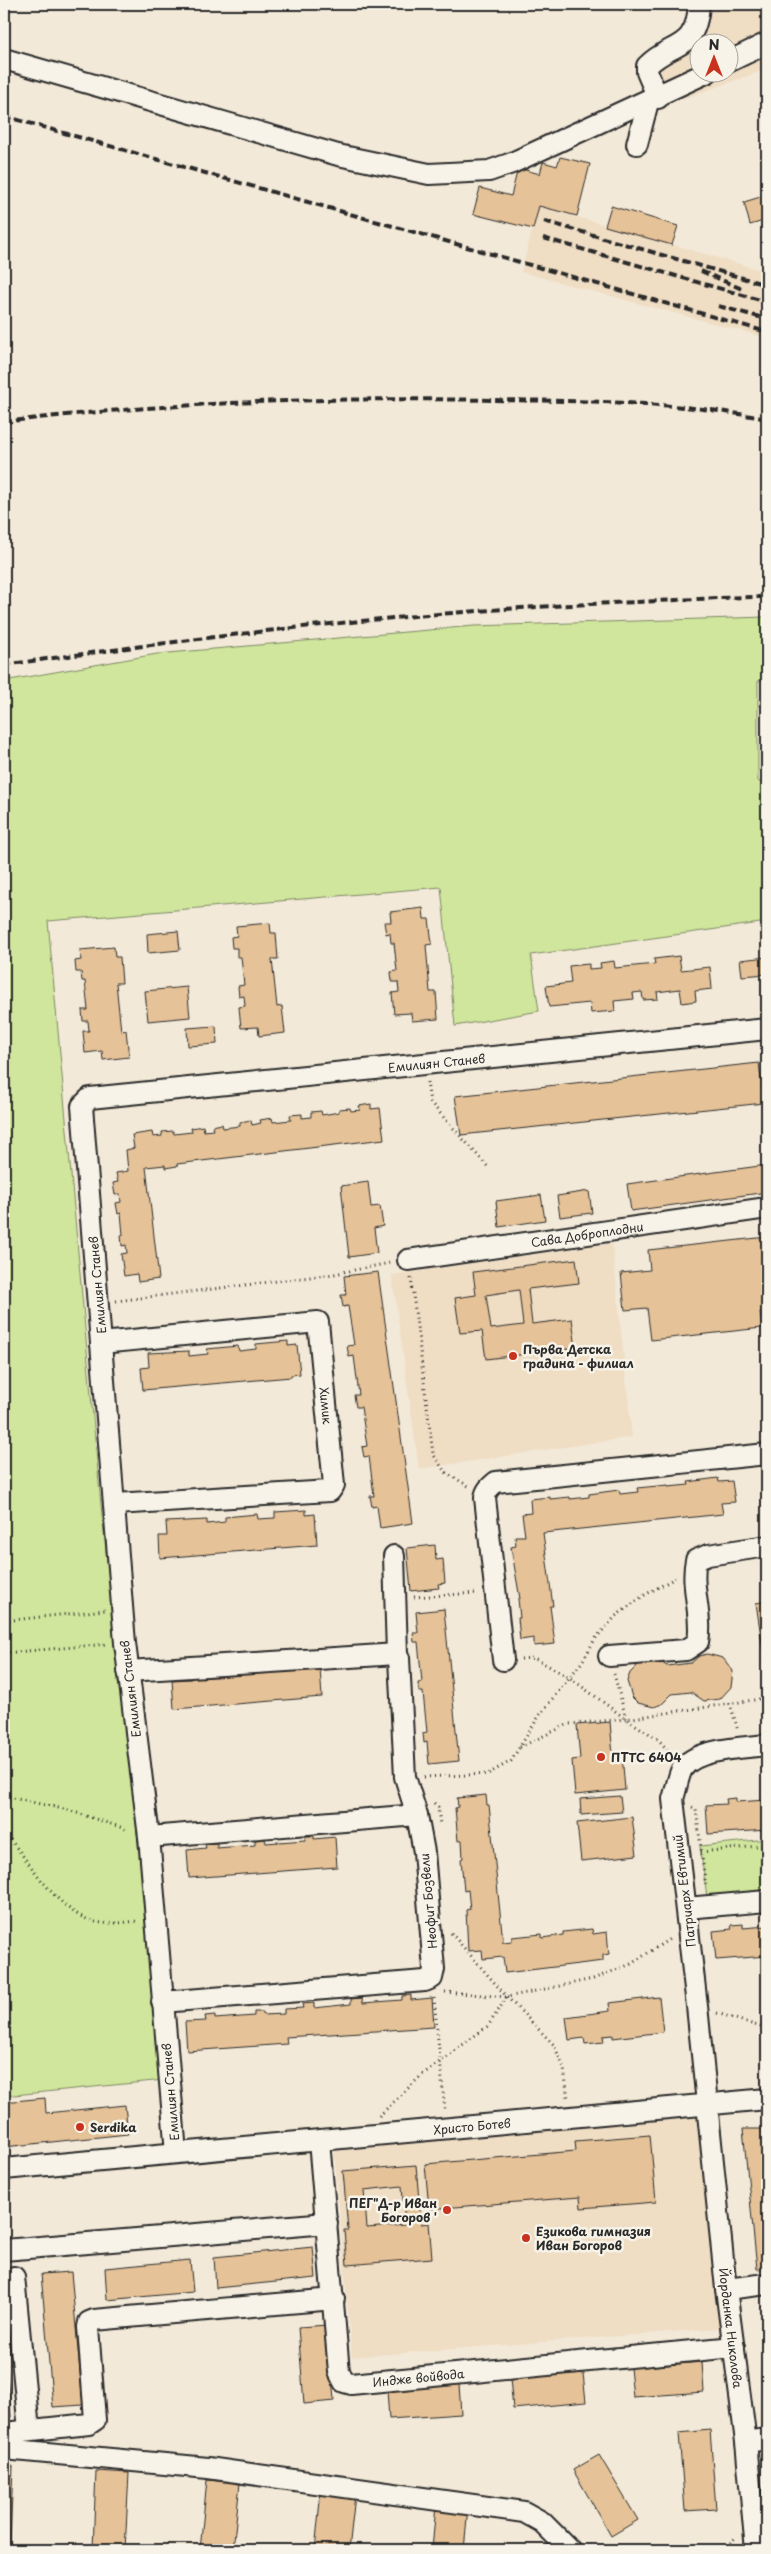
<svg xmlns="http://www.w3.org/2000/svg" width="771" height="2554" viewBox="0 0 771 2554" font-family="'Playpen Sans',sans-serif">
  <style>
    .built { fill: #efddc4 }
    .green { fill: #cfe69c; stroke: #7d8864 }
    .building { fill: #e5c297; stroke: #2b2b2b; fill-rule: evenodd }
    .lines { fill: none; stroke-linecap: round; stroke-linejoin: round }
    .minor-casing { stroke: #2b2b2b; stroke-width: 24 }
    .path { stroke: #2b2b2b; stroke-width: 3; stroke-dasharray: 1 4; stroke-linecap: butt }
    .minor { stroke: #f7f3e8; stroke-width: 20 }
    .rail { stroke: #2b2b2b; stroke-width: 4; stroke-dasharray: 8 4; stroke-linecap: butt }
    .poi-dot { fill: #c8321e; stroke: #f7f3e8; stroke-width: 2 }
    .labels { text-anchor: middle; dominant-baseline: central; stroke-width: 5; stroke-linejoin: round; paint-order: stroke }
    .street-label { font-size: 12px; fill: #2b2b2b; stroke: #f7f3e8 }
    .poi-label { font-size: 12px; font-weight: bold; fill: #2b2b2b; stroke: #f7f3e8; text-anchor: start }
  </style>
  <rect width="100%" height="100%" fill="#f3e9d8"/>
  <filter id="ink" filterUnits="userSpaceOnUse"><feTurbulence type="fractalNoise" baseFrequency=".02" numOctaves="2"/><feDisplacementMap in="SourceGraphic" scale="10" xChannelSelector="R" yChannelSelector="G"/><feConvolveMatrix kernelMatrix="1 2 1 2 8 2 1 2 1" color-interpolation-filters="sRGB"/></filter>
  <g filter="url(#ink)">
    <path class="built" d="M706 4H767V69L671 103 658 66 698 45V72H728V42H700L709 24Z
      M539 206 767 272V338L521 272Z
      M612 1243 632 1437 419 1469 392 1275Z
      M697 2116 720 2328 352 2357 334 2147Z"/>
    <path class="green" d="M767 617V680L758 681V781L767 786V922L531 955 539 1011 455 1026 441 887 48 921 101 1505 164 2080 4 2096V681L157 654 474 626Z
      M767 1839V1892L707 1898 700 1846Z"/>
    <path class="building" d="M560 157 590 164 577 216 539 206 533 229 473 214 480 188 511 196 518 168 540 174 543 162 557 166Z
      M767 195V220L750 225 744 202Z
      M611 206 678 226 672 245 605 226Z
      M423 908 424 919H429L432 944 426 945 430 992H436L438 1019 412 1021 411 1013 394 1014 392 993 399 992 398 982H392L391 972 397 971 394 943H391L390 933 386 934 384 922H391L390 912Z
      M270 923 271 933H276L278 959H272L277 1007 282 1006 285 1033 259 1036 258 1027 241 1028 239 1007 245 1006 244 996 239 997 238 986 244 985 241 957H237V948H232L231 937 237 936 236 926Z
      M178 931 180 950 148 953 147 934Z
      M114 947 115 957H120L122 983H116L121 1031 126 1030 129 1057 103 1060 102 1051 85 1053 83 1031H89L88 1021H83L82 1010H88L85 981H82L81 972H76L75 961 81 960 80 950Z
      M679 956 681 970 710 967 712 989 695 991 696 1001 682 1003 680 989 657 992 658 999 643 1000 642 992 633 993 634 999 614 1001 615 1011 591 1013 590 1003 549 1007 546 986 571 983 569 966 589 964V969L601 968 600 963 614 961 615 968 655 964 654 959Z
      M767 957V974L742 976 740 960Z
      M187 987 190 1017 148 1021 145 991Z
      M216 1026 217 1044 188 1046 187 1028Z
      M759 1063 764 1103 461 1135 455 1096Z
      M371 1104V1109L380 1108 384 1139 177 1164V1166L165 1168V1165L146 1167 159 1279 138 1282 137 1274 124 1276 121 1254 127 1253 126 1245 122 1246 121 1235H123L121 1213 118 1214 116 1203 121 1202 120 1194 115 1195 113 1183 118 1182 116 1173 128 1171 126 1150 134 1148 132 1135 152 1132 153 1137 162 1136V1132L173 1131 174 1134 192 1132 191 1128 203 1126 204 1131 213 1130 212 1126 222 1124 223 1128 240 1126V1122L251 1120 252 1125 261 1123 260 1120 272 1118 273 1122 291 1120 290 1115 302 1114V1118L311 1117V1112L321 1111 322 1115 339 1112V1109L350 1108 351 1111 360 1110 359 1106Z
      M767 1165V1192L631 1211 627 1184Z
      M368 1182 371 1207 380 1206 383 1226 374 1228 377 1253 349 1257 341 1186Z
      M589 1191 592 1213 560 1217 557 1196Z
      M541 1195 545 1220 499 1227 496 1201Z
      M767 1237V1311L760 1312 762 1328 651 1340 647 1308 625 1310 621 1273 650 1270 648 1250Z
      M576 1259 579 1283 528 1289 532 1324 572 1319 576 1348 486 1359 482 1331 460 1333 455 1298 476 1295 473 1272ZM519 1290 523 1325 491 1329 486 1295Z
      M378 1272 413 1523 380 1528 377 1506 372 1507 370 1496H374L369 1456 364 1457 362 1447 367 1446 361 1407H356L354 1395H359L354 1356 349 1357 347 1346 354 1345 348 1306 343 1307 341 1295H346L344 1276Z
      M288 1341V1346L297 1345 300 1374 291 1375V1377L143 1390 141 1368 149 1367 148 1353 189 1351V1356L208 1354 207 1349 238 1346 239 1351 256 1349V1344Z
      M718 1478 719 1482 732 1481 735 1502 721 1503 723 1514 543 1533 553 1606H550L555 1644 534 1646V1638L520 1640 518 1618H520L518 1599H520L511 1547 516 1546 515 1536H525L522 1514 531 1513 530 1499 550 1497V1499L570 1497V1499L589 1497V1494L619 1490 620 1494 638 1492 637 1488 668 1485V1487L689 1485 688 1482Z
      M306 1510V1515L315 1514 317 1545 160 1558 159 1536H167L166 1522 207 1520V1524L225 1522V1517L257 1514 258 1519 275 1518V1512Z
      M435 1545 436 1560 443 1559 445 1583 438 1584 439 1588 411 1591 407 1548Z
      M767 1601V1677L756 1603Z
      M444 1609 459 1761 429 1764 427 1742 424 1743 423 1733 427 1732 423 1692H419L418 1683 422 1682 418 1642H414L413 1633H418L416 1612Z
      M707 1654 723 1658 733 1671 731 1687 720 1699 704 1701 691 1692 672 1694 662 1704 654 1707 638 1703 632 1697 627 1681 630 1673 641 1662 657 1660 667 1666 691 1663 699 1656Z
      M289 1666 320 1668 322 1697 174 1709 172 1680 191 1679 190 1674 202 1673V1678L240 1674V1669L250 1668 251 1674 290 1671Z
      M610 1722 613 1755 622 1754 625 1790 575 1795 572 1760 580 1759 577 1725Z
      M486 1795 487 1805H489L503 1942 512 1941V1937L542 1934V1938L563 1935V1932L592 1929 593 1934 607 1932 609 1954 603 1955V1961L505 1973 503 1957 483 1959 482 1950 468 1951 466 1910 470 1909 468 1890 464 1891 461 1859 463 1858 462 1840 458 1841 455 1808 458 1807 457 1798Z
      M620 1796 622 1812 581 1815 580 1799Z
      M736 1798V1802L767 1800V1830L708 1834 706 1805 727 1804 726 1799Z
      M632 1817 637 1855 581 1861 577 1823Z
      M305 1836H314V1839L335 1837 337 1867 189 1878 187 1850 206 1848 205 1844 217 1843V1848L255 1845V1840L265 1839 266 1843 305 1840Z
      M743 1924V1928L767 1926V1956L716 1960 713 1931 732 1929 731 1925Z
      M411 1995V2000L432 1998 434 2027 286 2037 287 2044 187 2051 185 2022 206 2021 205 2016 215 2015V2019L254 2016V2012H263V2015L284 2014V2009L303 2008 302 2004 314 2003V2008L351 2004V1999L362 1998 363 2003 402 2000V1996Z
      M659 1997 663 2032 613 2038V2035L603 2036 604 2042 585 2044 584 2038 569 2040 566 2017 610 2011 609 2003Z
      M45 2098 46 2113 125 2105 128 2134 4 2147V2102Z
      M743 2129H767V2268L757 2269Z
      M650 2135 656 2202 581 2208 580 2197 429 2209 425 2164 576 2151 575 2141Z
      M416 2165 421 2224 429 2223 432 2258 347 2265 344 2230H348L343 2171ZM402 2186 405 2225 367 2228 364 2190Z
      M313 2247 316 2278 216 2288 214 2257Z
      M190 2260 193 2292 107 2300 105 2268Z
      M71 2272 83 2405 53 2407 41 2274Z
      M328 2325 334 2401 304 2404 298 2327Z
      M4 2342 11 2417H4Z
      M764 2345H767V2373Z
      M702 2362 704 2392 633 2397 630 2368Z
      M583 2373 586 2402 513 2409 510 2379Z
      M459 2384 461 2414 389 2419 387 2390Z
      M710 2430 716 2509 685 2511 679 2433Z
      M599 2455 638 2520 611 2536 573 2470Z
      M4 2466H13L10 2545H4Z
      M96 2471 129 2473 125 2550 93 2549Z
      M207 2480 240 2483 233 2550H200Z
      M321 2491 355 2495 349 2550H315Z
      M436 2505 468 2508 464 2550H432Z"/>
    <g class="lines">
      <defs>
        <g id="minor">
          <path d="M4 59 338 155 429 174 489 171 512 163 708 72"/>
          <path d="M728 62 767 43"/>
          <path d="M658 98 647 72V66C671 41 696 53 699 4"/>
          <path d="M637 144 648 102"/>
          <path id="s1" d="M408 1260 767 1208"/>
          <path id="s2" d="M101 1343 318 1322 334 1485 330 1491 115 1504"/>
          <path d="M609 1656 686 1650 698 1642C703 1615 690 1587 696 1560L708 1555 767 1546"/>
          <path d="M503 1660 485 1498C486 1490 490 1487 496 1482L767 1454"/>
          <path d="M128 1671 397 1654"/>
          <path d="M149 1837 417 1815"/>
          <path d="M686 1908 767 1901"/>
          <path d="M162 2002 425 1981 432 1978 434 1969 424 1852 417 1815 405 1777 399 1658 397 1654 394 1556"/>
          <path id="s3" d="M319 2141 339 2372 344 2382 351 2384 734 2347"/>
          <path id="s4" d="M176 2153 149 1837 125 1643 82 1106 90 1098 767 1029"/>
          <path id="s5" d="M4 2169 767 2099"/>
          <path d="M4 2250 327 2223"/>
          <path d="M14 2277 29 2430"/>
          <path d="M726 2289 767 2284"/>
          <path d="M4 2433 89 2424 95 2420 88 2327 89 2322 94 2320 334 2299"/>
          <path d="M746 2442 767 2439"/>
          <path d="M4 2449 208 2468 524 2512 542 2522 570 2550"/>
          <path d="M756 2550 746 2442 726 2289 697 2006 673 1799C676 1790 678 1777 682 1769 696 1748 745 1748 767 1745"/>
        </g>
      </defs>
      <use href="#minor" class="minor-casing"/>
      <path class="path" d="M427 1082 430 1102 488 1167
        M411 1278 433 1454 445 1472 470 1487
        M116 1301 334 1274 390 1263
        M414 1597 477 1593
        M4 1621 105 1610
        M4 1653 108 1644
        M521 1659 534 1658 569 1677 626 1719 658 1739 671 1754
        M614 1674 626 1718
        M730 1703 738 1731
        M520 1747 569 1724 626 1719 767 1698
        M424 1777 488 1774 511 1761 541 1713 582 1662 595 1639 616 1616 643 1596 675 1578
        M4 1796 68 1810 129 1830
        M434 1803 438 1807 440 1825
        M692 1807 696 1809 706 1888
        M4 1832C28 1859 54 1907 89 1920 104 1926 124 1922 139 1921
        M701 1852 767 1845
        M451 1933 507 1997 554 2045 564 2068 568 2099
        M445 1992 507 1997 593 1979 631 1964 671 1938
        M434 1998 445 2111
        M717 2013 767 2029
        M379 2116 422 2075 488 2026 507 1997
        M723 2550 736 2537"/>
      <use href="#minor" class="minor"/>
      <path class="rail" d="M4 116 767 332
        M544 221 767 285
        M543 238 767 302
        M701 271 742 289
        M718 306 767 319
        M4 422C166 402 328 397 491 400 583 401 677 401 767 419
        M4 665C214 635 424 610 636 602 680 600 724 597 767 597"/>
    </g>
  </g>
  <g class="poi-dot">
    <circle cx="513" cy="1356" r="5"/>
    <circle cx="601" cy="1757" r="5"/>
    <circle cx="80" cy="2127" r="5"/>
    <circle cx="447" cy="2210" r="5"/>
    <circle cx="526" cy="2238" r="5"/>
  </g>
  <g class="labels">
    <g class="street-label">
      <text stroke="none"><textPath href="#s4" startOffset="1411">Емилиян Станев</textPath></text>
      <text stroke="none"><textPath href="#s1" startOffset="181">Сава Доброплодни</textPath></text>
      <text transform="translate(97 1285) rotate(-95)">Емилиян Станев</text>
      <text stroke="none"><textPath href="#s2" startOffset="302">Химик</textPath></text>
      <text transform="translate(130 1689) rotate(-97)">Емилиян Станев</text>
      <text transform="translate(684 1891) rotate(-97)">Патриарх Евтимий</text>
      <text transform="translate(428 1901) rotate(-95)">Неофит Бозвели</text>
      <text transform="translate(170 2092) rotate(-95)">Емилиян Станев</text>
      <text stroke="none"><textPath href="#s5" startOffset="470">Христо Ботев</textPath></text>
      <text transform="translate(731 2328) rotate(83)">Йорданка Николова</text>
      <text stroke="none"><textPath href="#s3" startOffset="318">Индже войвода</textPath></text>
    </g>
    <g class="poi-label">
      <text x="523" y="1349">Първа Детска<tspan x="523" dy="14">градина - филиал</tspan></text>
      <text x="611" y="1757">ПТТС 6404</text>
      <text x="90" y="2127">Serdika</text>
      <text x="437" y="2203" text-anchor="end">ПЕГ"Д-р Иван<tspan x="437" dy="14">Богоров '</tspan></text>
      <text x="536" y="2231">Езикова гимназия<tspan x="536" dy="14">Иван Богоров</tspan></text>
    </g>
  </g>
  <rect width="771" height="2554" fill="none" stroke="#f7f3e8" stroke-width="20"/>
  <rect x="10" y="10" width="751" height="2534" fill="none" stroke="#2b2b2b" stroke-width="2" filter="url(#ink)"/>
  <g transform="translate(714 58)"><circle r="24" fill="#f7f3e8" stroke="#a5a39c"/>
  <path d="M0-4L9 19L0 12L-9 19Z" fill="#c8321e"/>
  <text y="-8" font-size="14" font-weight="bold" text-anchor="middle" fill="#2b2b2b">N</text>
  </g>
</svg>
